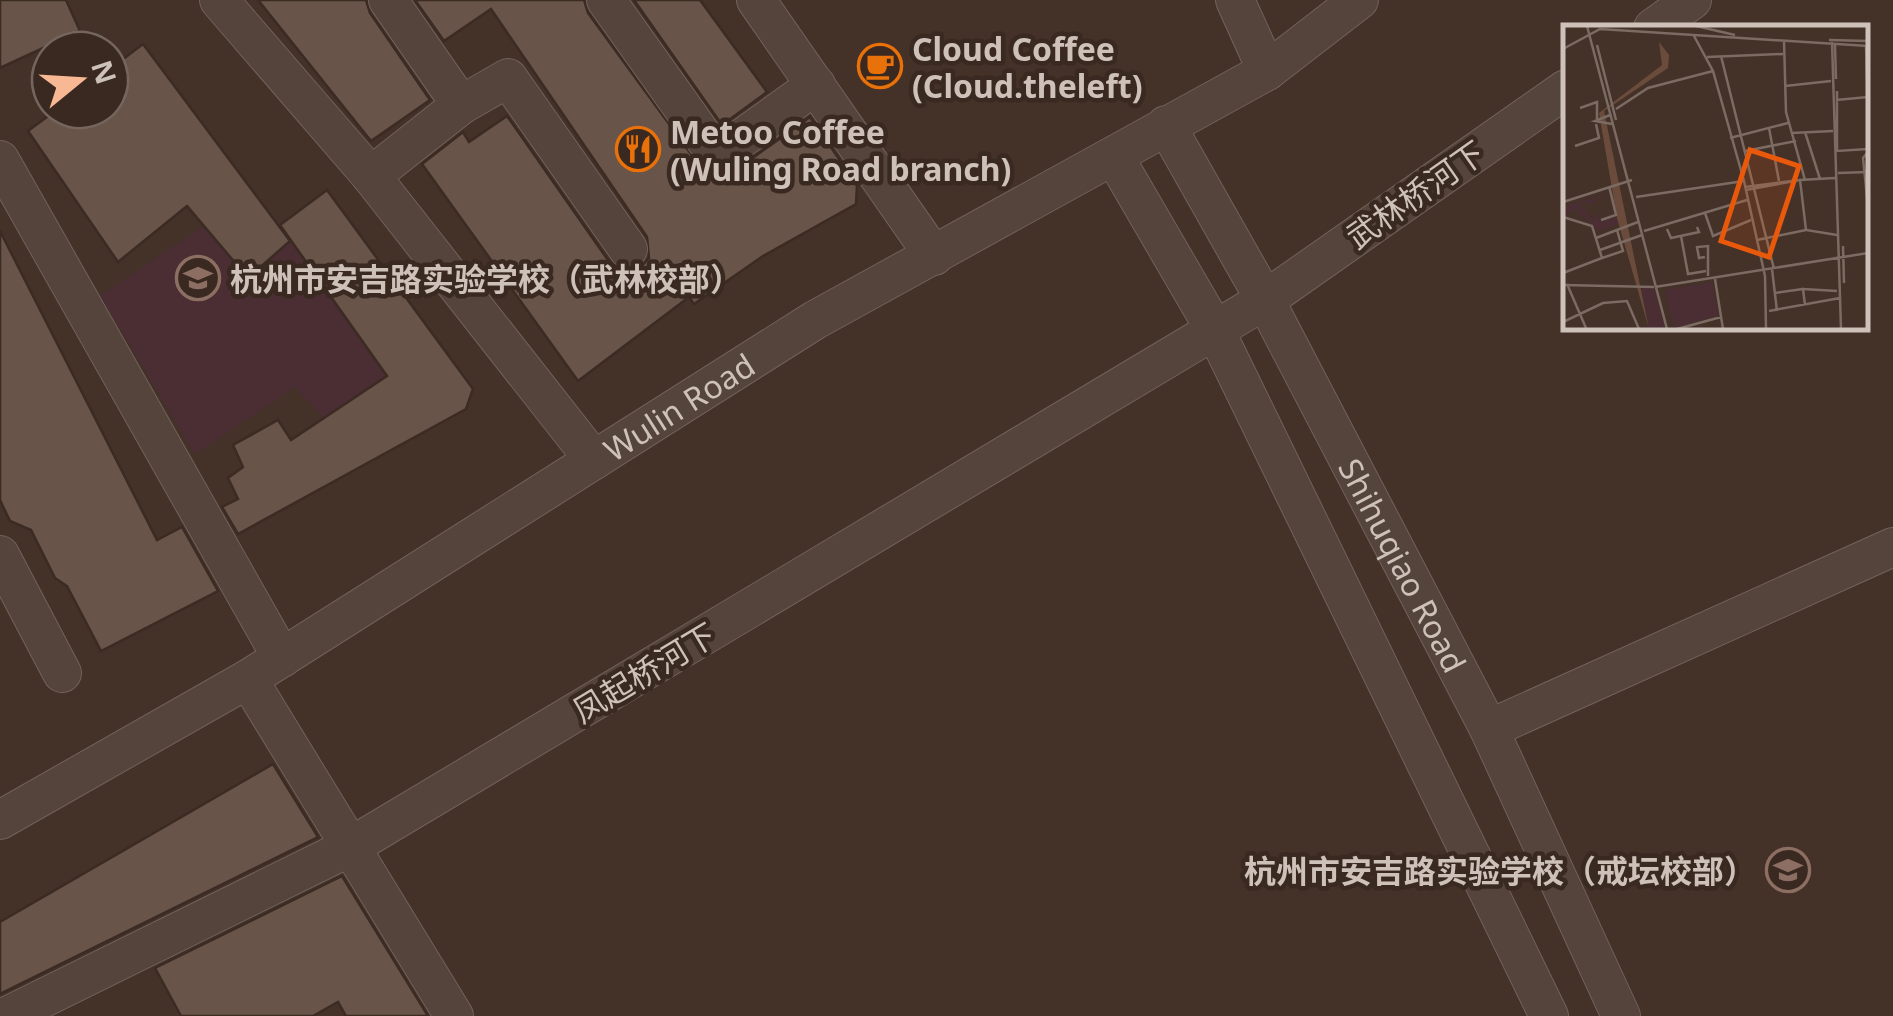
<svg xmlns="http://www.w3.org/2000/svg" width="1893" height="1016" viewBox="0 0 1893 1016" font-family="'Noto Sans','Noto Sans SC',sans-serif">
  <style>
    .green { fill: #4a2e34 }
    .building { fill: #685449; stroke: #3b2b23; stroke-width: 2.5 }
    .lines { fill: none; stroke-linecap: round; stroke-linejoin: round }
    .minor-casing { stroke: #71625b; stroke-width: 40 }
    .minor { stroke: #54443c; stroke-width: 38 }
    .labels { text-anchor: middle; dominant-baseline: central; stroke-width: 9; stroke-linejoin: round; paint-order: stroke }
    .poi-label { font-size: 32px; font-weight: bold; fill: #cdc1ba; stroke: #392921; text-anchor: start }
    .street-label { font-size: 32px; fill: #cdc1ba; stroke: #392921 }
    .inset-road { fill: none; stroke: #7b6b62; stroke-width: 2.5 }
    .view { fill: #e8590c; fill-opacity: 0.15; stroke: #e8590c; stroke-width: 5 }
    .inset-edge { fill: none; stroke: #cdc1ba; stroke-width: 5 }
  </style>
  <rect width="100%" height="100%" fill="#443128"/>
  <path class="green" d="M204 226 247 278 290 241 387 376 324 419 295 387 195 454 100 296Z"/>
  <path class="building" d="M0 0H66L80 31 0 68Z
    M258 0H366L370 13 430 100 371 141Z
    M415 0H584L588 13 707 176 730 174 810 117 857 185 856 204 763 256 694 304 689 297 578 381 422 164 463 132 469 142 507 116 610 263 629 271 640 268 649 258 647 237 491 9 444 41Z
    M634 0H700L767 92 722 125Z
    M143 44 290 241 248 278 187 206 118 262 28 131 56 110H110V69Z
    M327 190 473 389 466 409 238 534 222 507 238 499 228 478 243 467 233 445 278 420 291 440 387 376 280 225Z
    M0 231 157 540 182 527 218 591 101 651 67 586 55 578 31 530 10 521 0 500Z
    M273 764 318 837 0 994V922Z
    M342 876 428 1016H346L338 1002 313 1016H181L155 968Z"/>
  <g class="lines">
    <defs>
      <g id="minor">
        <path d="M219 0 371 176 594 460"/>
        <path d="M388 0 461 105 508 78 628 249"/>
        <path d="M606 0 717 156 816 85"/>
        <path d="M756 0 934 256"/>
        <path d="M1235 0 1267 71"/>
        <path d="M1653 28 1692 0"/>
        <path id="s1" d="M1166 125 1265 300 1489 729 1621 1016"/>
        <path d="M1115 158 1215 330 1549 1016"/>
        <path d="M0 160 282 658"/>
        <path d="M371 176 461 105"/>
        <path d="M0 555 62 673"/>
        <path d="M248 679 454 1016"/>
        <path d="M1489 729 1893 547"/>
        <path id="s2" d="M0 820 248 679 815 320 1267 71 1359 0"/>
        <path d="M7 1016 350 847 1265 300 1566 89"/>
      </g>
    </defs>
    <use href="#minor" class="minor-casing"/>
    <use href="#minor" class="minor"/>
  </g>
  <defs>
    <symbol id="cafe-ring" viewBox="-11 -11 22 22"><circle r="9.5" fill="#392921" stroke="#e8710a" stroke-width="1.5"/><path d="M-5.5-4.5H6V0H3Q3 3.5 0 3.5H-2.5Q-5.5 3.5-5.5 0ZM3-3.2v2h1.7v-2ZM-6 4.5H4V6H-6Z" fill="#e8710a"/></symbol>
    <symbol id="restaurant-ring" viewBox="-11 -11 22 22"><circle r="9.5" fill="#392921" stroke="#e8710a" stroke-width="1.5"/><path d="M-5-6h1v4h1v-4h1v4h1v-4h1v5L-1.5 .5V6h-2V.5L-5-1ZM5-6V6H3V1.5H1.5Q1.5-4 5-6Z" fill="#e8710a"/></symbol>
    <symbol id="school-ring" viewBox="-11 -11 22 22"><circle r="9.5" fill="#392921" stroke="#8d6e63" stroke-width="1.5"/><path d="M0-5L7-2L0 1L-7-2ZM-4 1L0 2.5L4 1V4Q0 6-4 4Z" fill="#8d6e63"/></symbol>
  </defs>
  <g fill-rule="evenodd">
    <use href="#cafe-ring" x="855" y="41" width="50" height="50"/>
    <use href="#restaurant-ring" x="613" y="124" width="50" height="50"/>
    <use href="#school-ring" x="173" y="253" width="50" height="50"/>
    <use href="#school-ring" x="1763" y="845" width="50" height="50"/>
  </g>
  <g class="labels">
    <g class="poi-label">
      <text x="912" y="48">Cloud Coffee<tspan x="912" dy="37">(Cloud.theleft)</tspan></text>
      <text x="670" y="131">Metoo Coffee<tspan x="670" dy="37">(Wuling Road branch)</tspan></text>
      <text x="230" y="278">杭州市安吉路实验学校（武林校部）</text>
      <text x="1756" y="870" text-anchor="end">杭州市安吉路实验学校（戒坛校部）</text>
    </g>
    <g class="street-label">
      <text transform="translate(1415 194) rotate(-35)">武林桥河下</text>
      <text stroke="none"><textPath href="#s2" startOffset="795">Wulin Road</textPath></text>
      <text stroke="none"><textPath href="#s1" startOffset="500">Shihuqiao Road</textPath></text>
      <text transform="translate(644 672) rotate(-31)">凤起桥河下</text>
    </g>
  </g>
  <g transform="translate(1563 25)">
    <rect width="305" height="305" fill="#443128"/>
    <path d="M46 168 32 174 34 179 21 177 13 184 18 181 31 195 33 185 36 195 55 192 58 198 35 206 12 185 0 190V181ZM149 257 155 291 111 303 102 265ZM76 264H91L102 304H76L86 300Z" fill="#4a2e34"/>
    <path d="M96 17 106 30 105 43 41 86 86 304 54 193 36 88 99 40Z" fill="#6b4c3c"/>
    <path class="inset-road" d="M24 1 104 304M133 1 172 10M131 11 150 46 181 156 202 251 203 304M266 15 305 16M221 16 223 87 242 155M269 17 278 304M34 20 53 95M272 20 273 54M303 21 305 87M0 24 37 4 305 21M158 31 211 244M144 32 220 29M222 61 268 56M274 66V126L305 124M273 75 305 72M17 83 34 77V94M53 84 85 63 150 46M47 90 32 96 49 99M206 103 216 156M242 107 257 154M229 108 270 106M167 113 225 98M12 121 36 113 33 99M182 126 233 116M305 127 300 133 305 183M275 148 305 147M272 153 237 155 243 205 274 210M182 162 237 155 183 165M73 172 181 156M0 177 69 155M142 188 150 211 188 195M0 192 29 201 39 233 0 248M38 195 53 190 46 161M104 204 108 213 136 207 134 202M81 206 184 175M118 211 125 249 143 246M33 213 75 197M194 215 243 205M280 221 281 258M37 225 79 210M142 232 136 233 134 222 145 221V251M39 233 60 226 54 205M209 244 214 286M152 254 160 304M4 259 23 303M0 260 91 262M92 262 305 228M240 264 274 266M212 268 240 264 242 280M206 286 277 273M0 297 40 278 64 276 76 304M114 304 158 292"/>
    <path class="view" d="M187 125 236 141 206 232 158 216Z"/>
    <rect width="305" height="305" class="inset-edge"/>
  </g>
  <g transform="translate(80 80) rotate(72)"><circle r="48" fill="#392921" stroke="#74665e" stroke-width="2.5"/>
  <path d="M0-8L18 38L0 25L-18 38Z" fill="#f9b894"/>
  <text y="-15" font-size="28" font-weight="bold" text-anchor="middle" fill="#cdc1ba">N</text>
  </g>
</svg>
